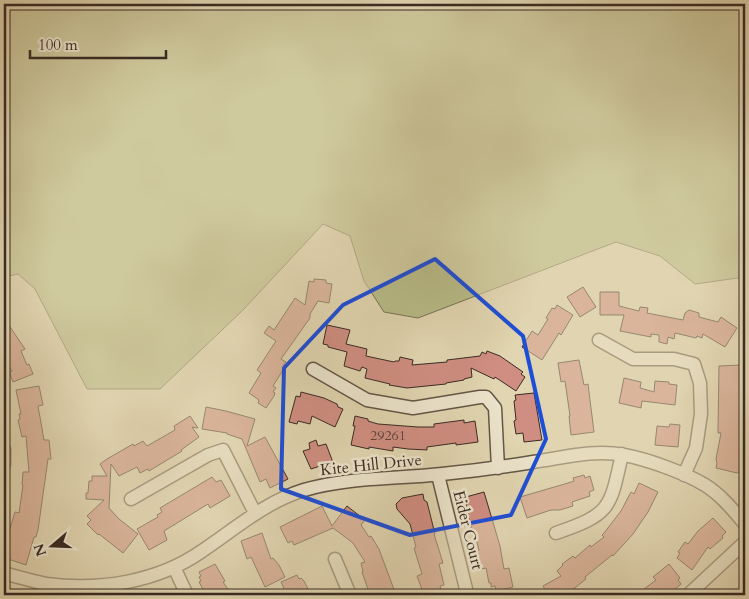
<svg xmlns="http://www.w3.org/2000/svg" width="749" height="599" viewBox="0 0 749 599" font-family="Cardo,serif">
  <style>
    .green { fill: #b8bc88; stroke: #787456 }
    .building { fill: #d08e82; stroke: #392b24 }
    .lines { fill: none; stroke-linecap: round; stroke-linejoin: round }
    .minor-casing { stroke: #635647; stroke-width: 15 }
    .minor { stroke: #ece4cc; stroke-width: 12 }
    .marked { fill: none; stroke: #1d4ed8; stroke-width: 4; stroke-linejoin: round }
    .labels { text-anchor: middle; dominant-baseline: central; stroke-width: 5; stroke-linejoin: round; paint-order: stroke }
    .number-label { font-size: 14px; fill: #5f443c }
    .street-label { font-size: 16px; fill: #392b24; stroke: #ece4cc }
  </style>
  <rect width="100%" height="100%" fill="#e1d6b1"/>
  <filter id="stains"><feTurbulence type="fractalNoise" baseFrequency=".004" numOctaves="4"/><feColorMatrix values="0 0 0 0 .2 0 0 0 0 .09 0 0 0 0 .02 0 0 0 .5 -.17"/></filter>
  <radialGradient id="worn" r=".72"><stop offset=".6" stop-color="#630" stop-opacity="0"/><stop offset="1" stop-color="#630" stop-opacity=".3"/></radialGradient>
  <path class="green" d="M4 4H745V277L695 284 660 256 616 242 418 318 384 312 364 281 350 236 323 224 243 310 160 389H87L35 289 18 274 4 277Z"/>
  <path class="building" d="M314 279 326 280V283L332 284 329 303 318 301 310 314V318L281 359 286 362 283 366 285 367 273 386 276 388 273 392 275 393 274 396 266 408 258 403 259 400 249 393 261 373 257 370 276 341 264 333 269 326 274 330 295 298 305 305 309 281 314 282Z
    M583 287 596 307 580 317 567 297Z
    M600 292H619V306L639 311 640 307 648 308 647 313 683 320 685 313 689 310 699 313V317L718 322 721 317 737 328 725 347 703 334 702 338 697 336 696 338 675 333 674 339 668 337 667 344 659 342V335L651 334V337L620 331 624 315H600Z
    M557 305 573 315 561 335 559 333 542 360 522 347 532 331 538 335 548 319 546 318 552 308 555 309Z
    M4 318 25 349 21 351 27 365 29 364 33 374 13 382 9 372 12 371 4 358Z
    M327 325 350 330 346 344 367 349 366 356 394 362 395 361H399L400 357 413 360 412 365 447 362V360L480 356 482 352 486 354 487 351 500 356 523 372 521 374 525 377 516 391 495 377 494 379 471 368 472 377 464 379V380L446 383V384L407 388 389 385 390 384 365 378 367 369 362 367 360 371 344 366 347 352 328 347V345L323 344Z
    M579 360 584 385 588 384 594 432 571 435 569 416H570L565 381 561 382 558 363Z
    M741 365 740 454 743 455 739 472 737 473 716 468 717 463 716 459 721 433H718V430L719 366Z
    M624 378 641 382 640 388 654 392 655 381 669 382V384L677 385 675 405 642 401 641 408 619 403Z
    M39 386 43 405 38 406 44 440H49L51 459H48L38 530 36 537H34L26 565 8 559 9 554 4 552V548L15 512 19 513 23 485H22L23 472H29L26 436 22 437 18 420 20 419 19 414H21L16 390Z
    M301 392 324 398 337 404 338 407 343 409 335 427 312 416 310 424 298 421 297 424 289 422 296 396 300 397Z
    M534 393 542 440 524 442 523 433 516 434 514 421 516 420 514 401 516 400 515 395Z
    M206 407 226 411 255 419 247 446 265 437 288 479 270 488 266 479 260 482 242 439 227 434V433L202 429Z
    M190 416 198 428 192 427 199 437 181 450 182 451 149 471 148 469 140 473 137 467 119 476 111 464 109 508 119 519 138 534 123 553 99 534 98 535 87 524 91 520 87 516 104 500 86 499V493H88L89 481H92V476H107L100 464 107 459 133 444 134 446 143 441 147 446 175 430 174 426Z
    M355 416 368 419V421L378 424 418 427H434V424L464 420V423L475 421 478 442 456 445V443L427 447V450L408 449 393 447V451L369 447V449L351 445 355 426H353Z
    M670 424 680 425 678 447 655 445 657 426 669 427Z
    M316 440 318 446 326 444 334 465 324 468 323 465 311 469 303 451 310 449 309 443Z
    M584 475 585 478 590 476 594 490 589 492 590 496 572 502 573 506 560 510H551L527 518 520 497 568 483 574 481 573 478Z
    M212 477 216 482 221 480 230 496 210 508 208 504 164 531 167 540 149 550 137 529 158 517 157 515 162 512 160 508Z
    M639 483 658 492 648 512 633 534 613 556 612 555 585 577 586 579 566 595H536L545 590 543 586 561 576 557 571 563 565 562 564 573 556 575 558 590 545 591 547 604 537 602 535 604 533 621 511 631 492 634 494Z
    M484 492 500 546 504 569 509 568 513 587 496 591 495 586 491 587V583H489L486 568 481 569 477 551 479 550 475 535H473L466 506 467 502 466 497Z
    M423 494 424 500 427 502 435 534H434L443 563 439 564 444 585 440 586 441 590 424 595 417 576 422 574 414 548 416 547 410 524 397 509 396 504 402 498Z
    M322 506 332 526 347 506 365 520 361 525 369 537 371 536 379 549 396 595H370L362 572H363L361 563 365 562 353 543 333 528 294 545 292 541 288 543 280 527Z
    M713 518 726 532 722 536 723 538 710 549 708 547 692 570 677 558 680 553 678 552 685 542 688 544 698 531Z
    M262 533 271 559 273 558 279 565 285 577 265 587 251 557 247 559 241 541Z
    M215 564 225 581 223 582 232 595H206L199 582 201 581 199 577 201 576 199 572Z
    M669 564 680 578 678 580 681 584 668 595H636L656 580 653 577Z
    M297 575 299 579 301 578 304 581 311 595H287L281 582Z"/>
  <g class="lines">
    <defs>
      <path id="minor" d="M599 340 633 359H674L694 364 700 383 701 414 696 448 684 475
        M313 369 367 400 413 408 480 397H486L495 408 498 468
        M4 449V464
        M438 475 467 593
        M131 499 208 455 223 450 255 513
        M556 533C611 514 610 509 622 454
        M335 559 350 595
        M174 567 187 595
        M4 573C18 577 32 581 46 584 99 591 158 582 202 551 235 529 265 502 304 490 348 477 397 479 442 474 472 471 503 467 533 462 562 458 594 449 624 455 647 459 685 473 705 485 721 495 733 510 745 524
        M688 595 745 542"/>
    </defs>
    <use href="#minor" class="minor-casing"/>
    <use href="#minor" class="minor"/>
  </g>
  <path d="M0 0H749V599H0ZM435 259 523 336 546 439 511 515 410 535 281 489 284 368 343 305Z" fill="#e1d6b1" fill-opacity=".55" fill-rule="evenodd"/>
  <path class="marked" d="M435 259 523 336 546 439 511 515 410 535 281 489 284 368 343 305Z"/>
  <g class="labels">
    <g class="number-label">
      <text x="388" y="435">29261</text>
    </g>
    <g class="street-label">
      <text transform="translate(371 465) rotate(-6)">Kite Hill Drive</text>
      <text transform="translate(468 530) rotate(76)">Eider Court</text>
    </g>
  </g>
  <rect width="749" height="599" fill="none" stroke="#e1d6b1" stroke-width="20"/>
  <rect x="5" y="5" width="739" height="589" fill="none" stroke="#392b24" stroke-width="2.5"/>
  <rect x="10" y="10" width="729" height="579" fill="none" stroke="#392b24"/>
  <g transform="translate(52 546) rotate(251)" stroke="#ece4cc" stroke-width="4" paint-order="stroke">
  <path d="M0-4L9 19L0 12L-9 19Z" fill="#392b24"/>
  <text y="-8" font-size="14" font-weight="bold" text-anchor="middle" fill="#392b24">N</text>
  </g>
  <path d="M30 50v8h136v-8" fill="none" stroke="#392b24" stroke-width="2.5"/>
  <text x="38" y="50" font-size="15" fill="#392b24" stroke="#ece4cc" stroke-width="4" paint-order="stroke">100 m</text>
  <rect width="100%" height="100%" filter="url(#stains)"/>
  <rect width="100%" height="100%" fill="url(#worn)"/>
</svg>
